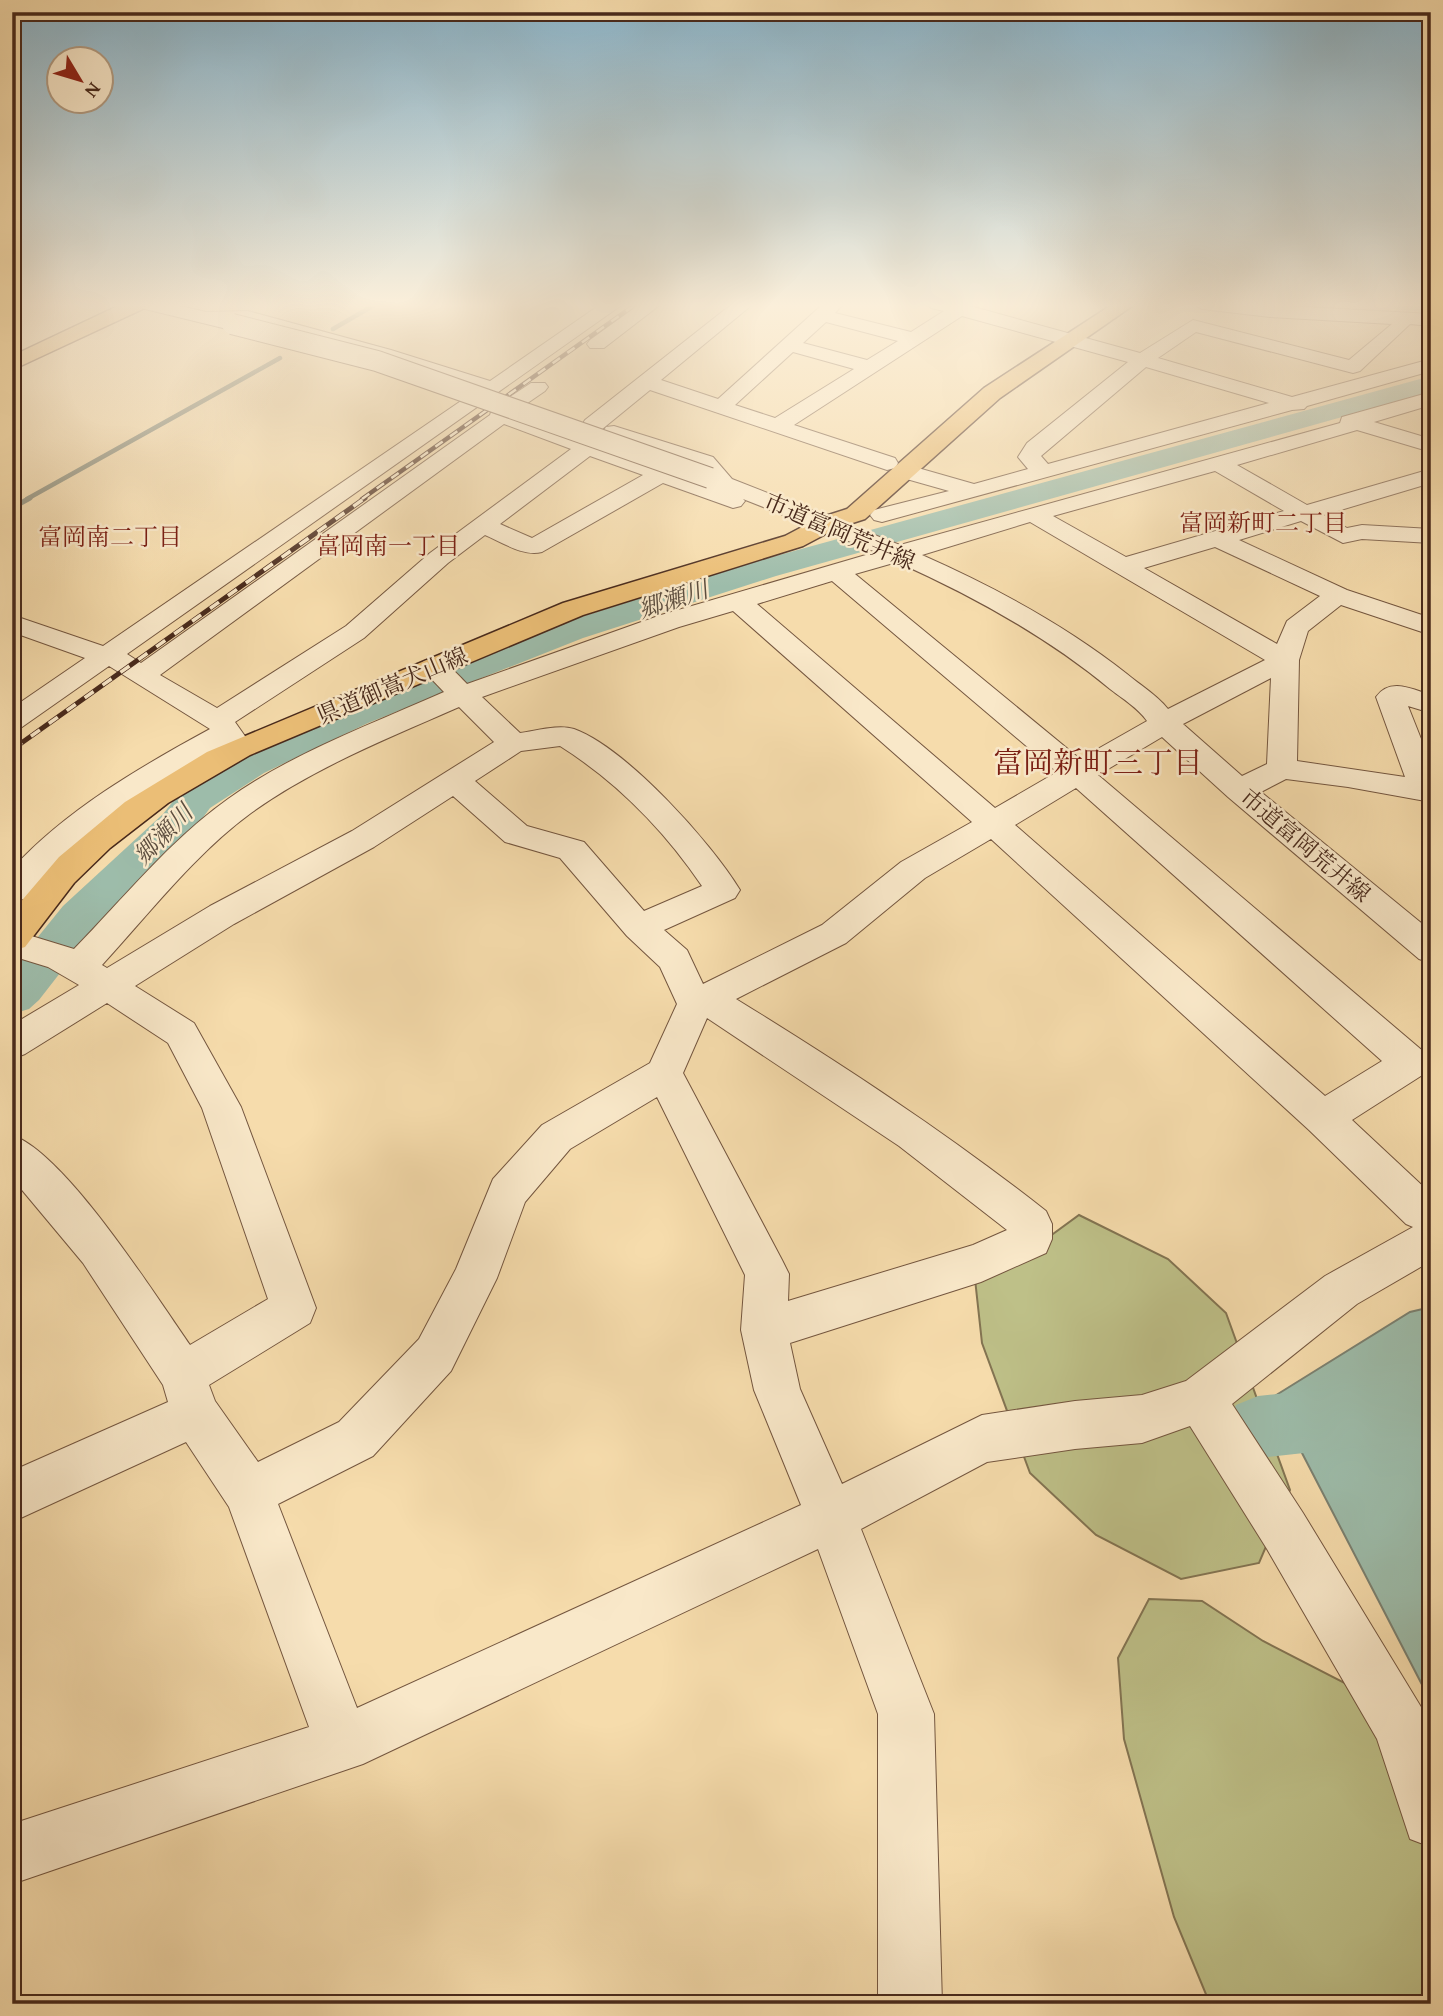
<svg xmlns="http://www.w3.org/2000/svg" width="1443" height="2016" viewBox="0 0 1443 2016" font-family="'Gentium Book Plus','Noto Serif JP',serif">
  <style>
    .green { fill: #bec088; stroke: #837452; stroke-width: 2 }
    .water { fill: #9dbcaa; stroke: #7b8171; stroke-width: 2 }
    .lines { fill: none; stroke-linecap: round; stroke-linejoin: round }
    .stream-far1 { stroke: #7b8171; stroke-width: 4.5 }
    .stream { stroke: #7b8171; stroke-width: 5 }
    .river { fill: #9dbcaa; fill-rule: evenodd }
    .minor-casing { stroke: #74563f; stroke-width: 2 }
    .major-casing { stroke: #48291b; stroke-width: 3 }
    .minor { fill: #f9e8c9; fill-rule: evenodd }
    .major { fill: #ebbe76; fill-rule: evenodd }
    .rail-far2-casing { stroke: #48291b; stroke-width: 4.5 }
    .rail-far1-casing { stroke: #48291b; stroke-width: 5 }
    .rail-casing { stroke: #48291b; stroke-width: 8 }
    .rail-far2 { stroke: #f9e8c9; stroke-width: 2.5; stroke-dasharray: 9; stroke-linecap: butt }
    .rail-far1 { stroke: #f9e8c9; stroke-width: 3.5; stroke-dasharray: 11; stroke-linecap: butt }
    .rail { stroke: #f9e8c9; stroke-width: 5; stroke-dasharray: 15; stroke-linecap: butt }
    .minor-bridge-casing { stroke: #74563f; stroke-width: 22; stroke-linecap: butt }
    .minor-bridge { stroke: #f9e8c9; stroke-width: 20 }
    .labels { text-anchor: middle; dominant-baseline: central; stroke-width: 5; stroke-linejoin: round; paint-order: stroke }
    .far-street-label { font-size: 23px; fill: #48291b; stroke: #f9e8c9 }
    .far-neighbourhood-label { font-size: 24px; fill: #7a1f14; stroke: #f9e8c9 }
    .far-water-label { font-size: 24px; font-style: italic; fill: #5d4e3f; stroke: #f9e8c9 }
    .neighbourhood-label { font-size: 30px; fill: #7a1f14; stroke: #f9e8c9 }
  </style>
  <rect width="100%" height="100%" fill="#f6dcac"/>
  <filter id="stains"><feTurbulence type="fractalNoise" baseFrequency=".00286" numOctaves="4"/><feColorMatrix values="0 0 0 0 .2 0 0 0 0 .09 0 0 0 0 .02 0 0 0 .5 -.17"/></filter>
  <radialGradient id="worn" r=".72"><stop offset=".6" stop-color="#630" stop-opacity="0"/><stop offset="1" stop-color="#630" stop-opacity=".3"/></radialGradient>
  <path class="green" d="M1079 1215 1168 1259 1226 1313 1290 1490 1259 1563 1181 1579 1096 1535 1030 1473 982 1343 975 1279 1027 1253Z
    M1149 1599 1202 1601 1263 1641 1405 1714 1431 1741V2004H1210L1174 1917 1124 1739 1118 1658Z"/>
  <path class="water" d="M1431 1307V1702L1273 1397 1410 1312Z"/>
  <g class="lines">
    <path class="stream-far1" d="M333 329 376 304
      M27 499 280 358"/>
    <path class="stream" d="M12 508 30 498"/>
    <path class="river" d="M1390 304H1431V312L1393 309Z
      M1431 376V392L776 576 583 638 368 723 264 773 210 808 191 834 95 928 39 1000 29 1009 12 1014V969L63 906 163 814 182 790 236 755 342 707 559 624 754 562Z
      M1431 1379V1439L1258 1458 1236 1449 1227 1427 1236 1405 1258 1396Z"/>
    <defs>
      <path id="minor" d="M138 304H172L206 312 248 311 391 350 490 381 601 304H623L127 654 141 663 490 415 492 409 531 383H545L548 387 545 391 513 413 701 481 699 478 703 473 697 467 606 437 603 432 606 427 614 426 713 457 732 479 900 545 1340 423 1342 417 1431 392V405L1374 422 1431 439V452L1357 430 1237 465 1307 505 1431 469V483L1324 515 1347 528 1362 525 1431 529V543L1362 539 1343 543 1301 521 1239 540 1347 590 1431 618V635L1341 605 1308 631 1299 660 1297 761 1405 777 1376 697C1390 677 1412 689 1431 695V713L1408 706 1431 764V802L1348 787 1286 779 1261 792 1431 931V963L1419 959 1228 797 1162 737 1098 775 1424 1052 1429 1063 1424 1074 1352 1120 1427 1190 1431 1189V1261L1357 1304 1232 1404 1303 1513 1421 1707 1431 1732V1847L1410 1839 1377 1739 1267 1549 1190 1426 1142 1443 1075 1449 987 1462 861 1529 934 1714 942 2004H878V1714L818 1549 363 1764 12 1884V1824L309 1727 229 1507 186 1442 12 1522V1471L168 1402 163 1385 83 1263 12 1178V1135C66 1154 155 1295 190 1345L268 1299 202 1108 168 1043 107 1003 25 1054 12 1059V1025L79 985 48 967 12 956V930L74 949C123 899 170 840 228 799 292 753 372 724 444 692L420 667 424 661C444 656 454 671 467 684L661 615 876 552 743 499 745 501 741 506 733 508 663 483 542 552C523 557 502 542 485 535L448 563 364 638 235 722 247 739 242 745 232 748 224 746 123 809 68 853 24 899 12 903V869C66 810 140 767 210 729L109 666 22 727 12 730V708L85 658 12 632V615L103 646 477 390 377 358 247 323H236L234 327 227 329 141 308ZM504 424 571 449 430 553 346 626 217 708 160 675ZM590 456 643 475 532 538 500 524ZM1215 471 1284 511 1126 557 1053 516ZM1030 522 1265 660 1168 709C1157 695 1140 685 1127 674 1064 624 994 587 922 555ZM1215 547 1320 596 1287 621 1277 644 1144 568ZM897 562C973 596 1046 636 1110 689 1123 699 1138 708 1147 721L1080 759 855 574ZM832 581 1057 772 995 808 757 604ZM733 611 972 822 901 862 822 925 703 984 687 950 664 930 735 898 740 890C711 842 626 748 574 729 558 724 536 731 520 733L482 697 679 627ZM1271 678 1267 764 1242 776 1183 724ZM459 707 494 742 352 831 210 906 107 968 102 965C148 915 196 853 251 813 313 768 389 738 459 707ZM560 746C617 782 664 830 702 886L644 911 584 842 527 826 475 781 521 751ZM1076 788 1382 1061 1325 1096 1015 825ZM453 796 505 842 560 858 627 936 660 967 677 1004 650 1063 542 1125 493 1179 456 1269 419 1339 339 1422 258 1462 215 1401 209 1385 310 1323 316 1308 241 1107 194 1023 135 986 234 924 374 847ZM991 839 1309 1130 1406 1224 1413 1227 1325 1276 1186 1381 1142 1395 1075 1401 982 1415 842 1484 800 1389 790 1343 981 1282 1046 1253 1052 1239V1224L1046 1211C947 1133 843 1065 736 999L846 943 925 878ZM707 1018 899 1146 1007 1230 973 1245 788 1301 789 1274 782 1260 683 1073ZM657 1097 745 1275 741 1330 754 1390 801 1505 357 1708 278 1504 373 1456 451 1371 497 1278 525 1202 570 1149Z
        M640 304H661L604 348H590L587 344 590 340Z
        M732 304H753L661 380 718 399 823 304H843L835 313 911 332 944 311 931 308 928 304H963L1140 353 1193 320 1349 360 1392 324 1270 317 1202 309 1193 304H1252L1431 314V326L1410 324 1360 371 1353 373 1196 332 1158 358 1292 397 1431 359V371L1307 406 1304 409 1292 410 882 522 874 520 870 515 874 510 949 491 896 476 893 471 896 466 904 464 974 484 1028 469 1018 457 1027 443 1128 362 962 316 794 425 895 458 898 463 895 468 887 470 650 390 601 430H585L582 425 585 420ZM826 322 898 341 867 360 803 343ZM793 352 854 369 775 418 735 405ZM1146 367 1269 403 1048 464 1041 456Z"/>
      <path id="major" d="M122 304H147L145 308 12 370V356Z
        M1113 304H1135L1000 398 865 519 837 528 803 546 583 615 250 755 168 803 110 848 74 883 25 947 12 951V912L59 857 125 802 207 752 563 603 785 536 819 518 847 509 984 388Z"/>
    </defs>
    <use href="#minor" class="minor-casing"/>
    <use href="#major" class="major-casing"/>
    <use href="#minor" class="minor"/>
    <use href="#major" class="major"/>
    <defs>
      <path id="rail-far2" d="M362 499 636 304"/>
      <path id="rail-far1" d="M13 749 365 498"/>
      <path id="rail" d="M12 750 15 748"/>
    </defs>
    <use href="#rail-far2" class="rail-far2-casing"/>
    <use href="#rail-far1" class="rail-far1-casing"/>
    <use href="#rail" class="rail-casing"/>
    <use href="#rail-far2" class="rail-far2"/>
    <use href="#rail-far1" class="rail-far1"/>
    <use href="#rail" class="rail"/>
    <defs>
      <path id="minor-bridge" d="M232 324 377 361 710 478"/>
    </defs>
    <use href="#minor-bridge" class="minor-bridge-casing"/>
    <use href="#minor-bridge" class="minor-bridge"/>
  </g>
  <linearGradient id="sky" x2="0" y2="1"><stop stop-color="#8ab7cf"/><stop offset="0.52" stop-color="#fbefda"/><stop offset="1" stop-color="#fbefda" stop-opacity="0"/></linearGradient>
  <rect width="1443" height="587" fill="url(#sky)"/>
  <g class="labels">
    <g class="far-street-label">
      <text transform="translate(840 531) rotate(23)">市道富岡荒井線</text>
      <text transform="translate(392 685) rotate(-23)">県道御嵩犬山線</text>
      <text transform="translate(1306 845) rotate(40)">市道富岡荒井線</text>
    </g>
    <g class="far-neighbourhood-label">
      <text x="1263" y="522">富岡新町二丁目</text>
      <text x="110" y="536">富岡南二丁目</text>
      <text x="388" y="545">富岡南一丁目</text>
    </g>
    <g class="far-water-label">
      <text transform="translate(673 599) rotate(-18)">郷瀬川</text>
      <text transform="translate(163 834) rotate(-46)">郷瀬川</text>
    </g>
    <g class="neighbourhood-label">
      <text x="1098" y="762">富岡新町三丁目</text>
    </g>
  </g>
  <rect width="1443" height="2016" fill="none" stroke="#f6dcac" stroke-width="42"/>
  <rect x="14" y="14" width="1415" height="1988" fill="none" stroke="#48291b" stroke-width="3.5"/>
  <rect x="21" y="21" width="1401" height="1974" fill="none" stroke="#48291b" stroke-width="2"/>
  <g transform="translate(80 80) rotate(128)"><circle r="33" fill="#f9e8c9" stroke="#b29c83" stroke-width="2"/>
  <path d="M0-5L12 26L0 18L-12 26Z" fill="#8f2418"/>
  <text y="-10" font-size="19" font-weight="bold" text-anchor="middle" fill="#48291b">N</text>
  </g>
  <rect width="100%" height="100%" filter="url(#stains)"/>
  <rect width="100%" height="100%" fill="url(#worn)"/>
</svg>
